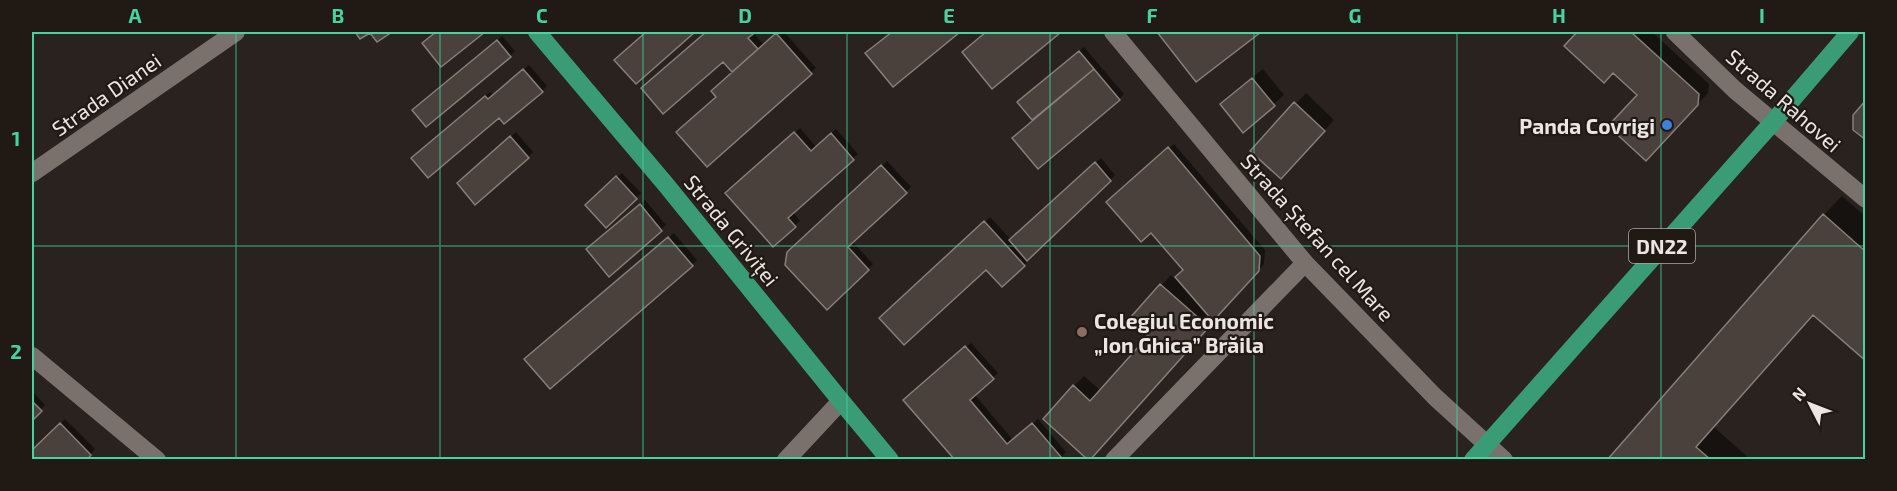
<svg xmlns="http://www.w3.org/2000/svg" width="1897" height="491" viewBox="0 0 1897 491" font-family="'Exo 2',sans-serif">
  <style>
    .shadow { fill: #0007 }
    .building { fill: #4a413c; stroke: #887e79; stroke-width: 1.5 }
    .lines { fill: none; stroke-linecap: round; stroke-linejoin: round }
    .minor { stroke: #7b716c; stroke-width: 18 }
    .major { stroke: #3a9b77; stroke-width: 18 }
    .grid { fill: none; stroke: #43d4a0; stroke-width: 1.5; stroke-opacity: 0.55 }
    .shop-dot { fill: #3f7fe0; stroke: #211914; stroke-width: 2 }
    .education-dot { fill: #8d6e63; stroke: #211914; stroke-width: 2 }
    .labels { text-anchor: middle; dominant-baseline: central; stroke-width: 4.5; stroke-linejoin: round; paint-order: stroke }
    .shield { fill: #211914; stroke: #aea8a5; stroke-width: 1.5 }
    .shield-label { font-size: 20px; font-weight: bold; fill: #ebe6e3 }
    .street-label { font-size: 21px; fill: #ebe6e3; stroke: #211914 }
    .poi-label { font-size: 21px; font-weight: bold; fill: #ebe6e3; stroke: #211914; text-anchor: end }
    .neatline { fill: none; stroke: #43d4a0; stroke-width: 2 }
    .grid-label { font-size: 20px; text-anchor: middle; font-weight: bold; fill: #43d4a0 }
  </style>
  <rect width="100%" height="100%" fill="#2a221e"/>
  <path class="shadow" d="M437 32H483L441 64 429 38Z
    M647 32H693L636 82 621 55Z
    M707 32H753L764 45 779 32H784L816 68 707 165 718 96 733 72 723 60 648 83Z
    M893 32H958L893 84 872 48Z
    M987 32H1059L992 86 969 47Z
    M1159 32H1259L1197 80Z
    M1579 32H1652L1709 84 1708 93 1656 149 1639 95 1613 71 1566 45Z
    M502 36 515 51 510 56 419 105Z
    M1084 47 1124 94 1119 99 1034 120 1019 102Z
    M529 65 547 86 542 91 499 116 418 153 490 92 493 95Z
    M1263 69 1284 95 1243 130 1232 94Z
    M1306 93 1334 120 1291 167 1252 151Z
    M800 128 816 147 836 129 858 154 793 212 800 221 774 245 732 188Z
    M516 132 533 152 528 157 464 178Z
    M1174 144 1265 250 1264 264 1216 315 1218 316 1099 449 1074 386 1084 376 1101 391 1150 336 1131 319 1171 275 1175 279 1185 270 1151 231 1113 197Z
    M1101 158 1115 175 1028 259 1029 260 1024 265 986 268 886 313 990 217 1011 240Z
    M887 161 911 187 852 241 873 264 827 308 789 253Z
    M622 173 641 193 606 226 587 205Z
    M1842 196 1866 217V359L1814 314 1714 427 1751 460H1609L1824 215Z
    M645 200 666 225 610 274 593 244Z
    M674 233 697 260 692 265 531 354Z
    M971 343 998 373 974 394 1013 440 1038 419 1066 452 1059 460H957L910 395Z
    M32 391 45 405 32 419Z
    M65 419 95 449 85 460H32V452Z"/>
  <path class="building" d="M355 32H392L377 42 370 33 360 39Z
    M436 32H485L441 67 422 43Z
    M646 32H695L636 84 614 60Z
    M706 32H756L748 38 758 49 732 72 723 62 663 114 641 88Z
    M892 32H960L893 87 865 53Z
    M986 32H1059L1060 33 992 89 962 52Z
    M1157 32H1261L1196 82Z
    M1577 32H1631L1699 94 1698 105 1646 161 1608 126 1637 95 1613 73 1604 83 1564 46Z
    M776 33 812 74 707 167 676 132 716 97 711 91Z
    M497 40 511 57 426 127 412 110Z
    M1079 51 1094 69 1032 120 1017 102Z
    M523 69 543 92 504 124 499 118 428 178 411 158 485 96 488 99Z
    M1094 69 1120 100 1038 169 1012 138Z
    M1252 78 1275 106 1243 133 1220 104Z
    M1866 100V140L1853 130V115Z
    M1294 102 1325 131 1281 179 1250 151Z
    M794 132 811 151 831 133 854 160 788 218 796 227 773 247 725 193Z
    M510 136 529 158 475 205 457 183Z
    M1168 147 1260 256 1259 271 1213 321 1175 277 1183 270 1151 233 1141 242 1106 202Z
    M1095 162 1111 181 1027 261 1009 240Z
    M881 165 907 193 848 247 869 270 827 310 785 265 787 252Z
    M616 176 637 199 606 228 585 205Z
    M640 204 662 231 609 277 586 249Z
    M1823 214 1866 252V361L1813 315 1696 447 1711 460H1607Z
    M984 221 1025 266 1002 287 986 270 904 345 879 318Z
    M668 237 693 266 550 389 524 359Z
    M1160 284 1209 327 1090 460H1088L1043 419 1073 385 1090 401 1148 336 1129 319Z
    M965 346 994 379 970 400 1007 444 1032 423 1062 458 1061 460H955L903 400Z
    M32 401 42 411 32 421Z
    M60 423 91 455 87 460H32V450Z"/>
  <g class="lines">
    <path class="minor" d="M1113 32 1305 263 1435 397 1504 460
      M1675 32 1735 90 1866 199
      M32 173 236 32
      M32 356 157 460
      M786 460 841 401
      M1114 460 1305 263"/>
    <path class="major" d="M537 32 667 186 841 401 890 460
      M1473 460 1773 122 1850 32"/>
  </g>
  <path class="grid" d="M236 32V460M440 32V460M643 32V460M847 32V460M1050 32V460M1254 32V460M1457 32V460M1661 32V460M32 246H1866"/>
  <circle class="shop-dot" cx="1667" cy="125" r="6"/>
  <circle class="education-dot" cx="1082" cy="332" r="6"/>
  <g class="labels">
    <rect class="shield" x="1629" y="229" width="66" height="34" rx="4.5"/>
    <g class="shield-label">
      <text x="1662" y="246">DN22</text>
    </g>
    <g class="street-label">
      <text transform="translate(106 94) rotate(-35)">Strada Dianei</text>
      <text transform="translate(1784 100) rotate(41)">Strada Rahovei</text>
      <text transform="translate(732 230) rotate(51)">Strada Griviței</text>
      <text transform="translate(1318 237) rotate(48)">Strada Ștefan cel Mare</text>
    </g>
    <g class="poi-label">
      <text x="1655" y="125">Panda Covrigi</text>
      <text x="1094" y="320" text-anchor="start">Colegiul Economic<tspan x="1094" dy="24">„Ion Ghica” Brăila</tspan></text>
    </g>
  </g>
  <rect width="1897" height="491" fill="none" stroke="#211914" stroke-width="66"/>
  <g transform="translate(1810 404) rotate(312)" stroke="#211914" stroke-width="4.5" paint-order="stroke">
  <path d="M0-4.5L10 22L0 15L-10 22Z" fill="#ebe6e3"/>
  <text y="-9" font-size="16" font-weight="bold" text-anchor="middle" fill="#ebe6e3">N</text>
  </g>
  <rect x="33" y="33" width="1831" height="425" class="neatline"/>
  <g class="grid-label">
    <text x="135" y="23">A</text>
    <text x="338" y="23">B</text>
    <text x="542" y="23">C</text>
    <text x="745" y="23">D</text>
    <text x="949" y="23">E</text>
    <text x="1152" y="23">F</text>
    <text x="1355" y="23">G</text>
    <text x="1559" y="23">H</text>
    <text x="1762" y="23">I</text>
    <text x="16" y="146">1</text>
    <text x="16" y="359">2</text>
  </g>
</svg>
